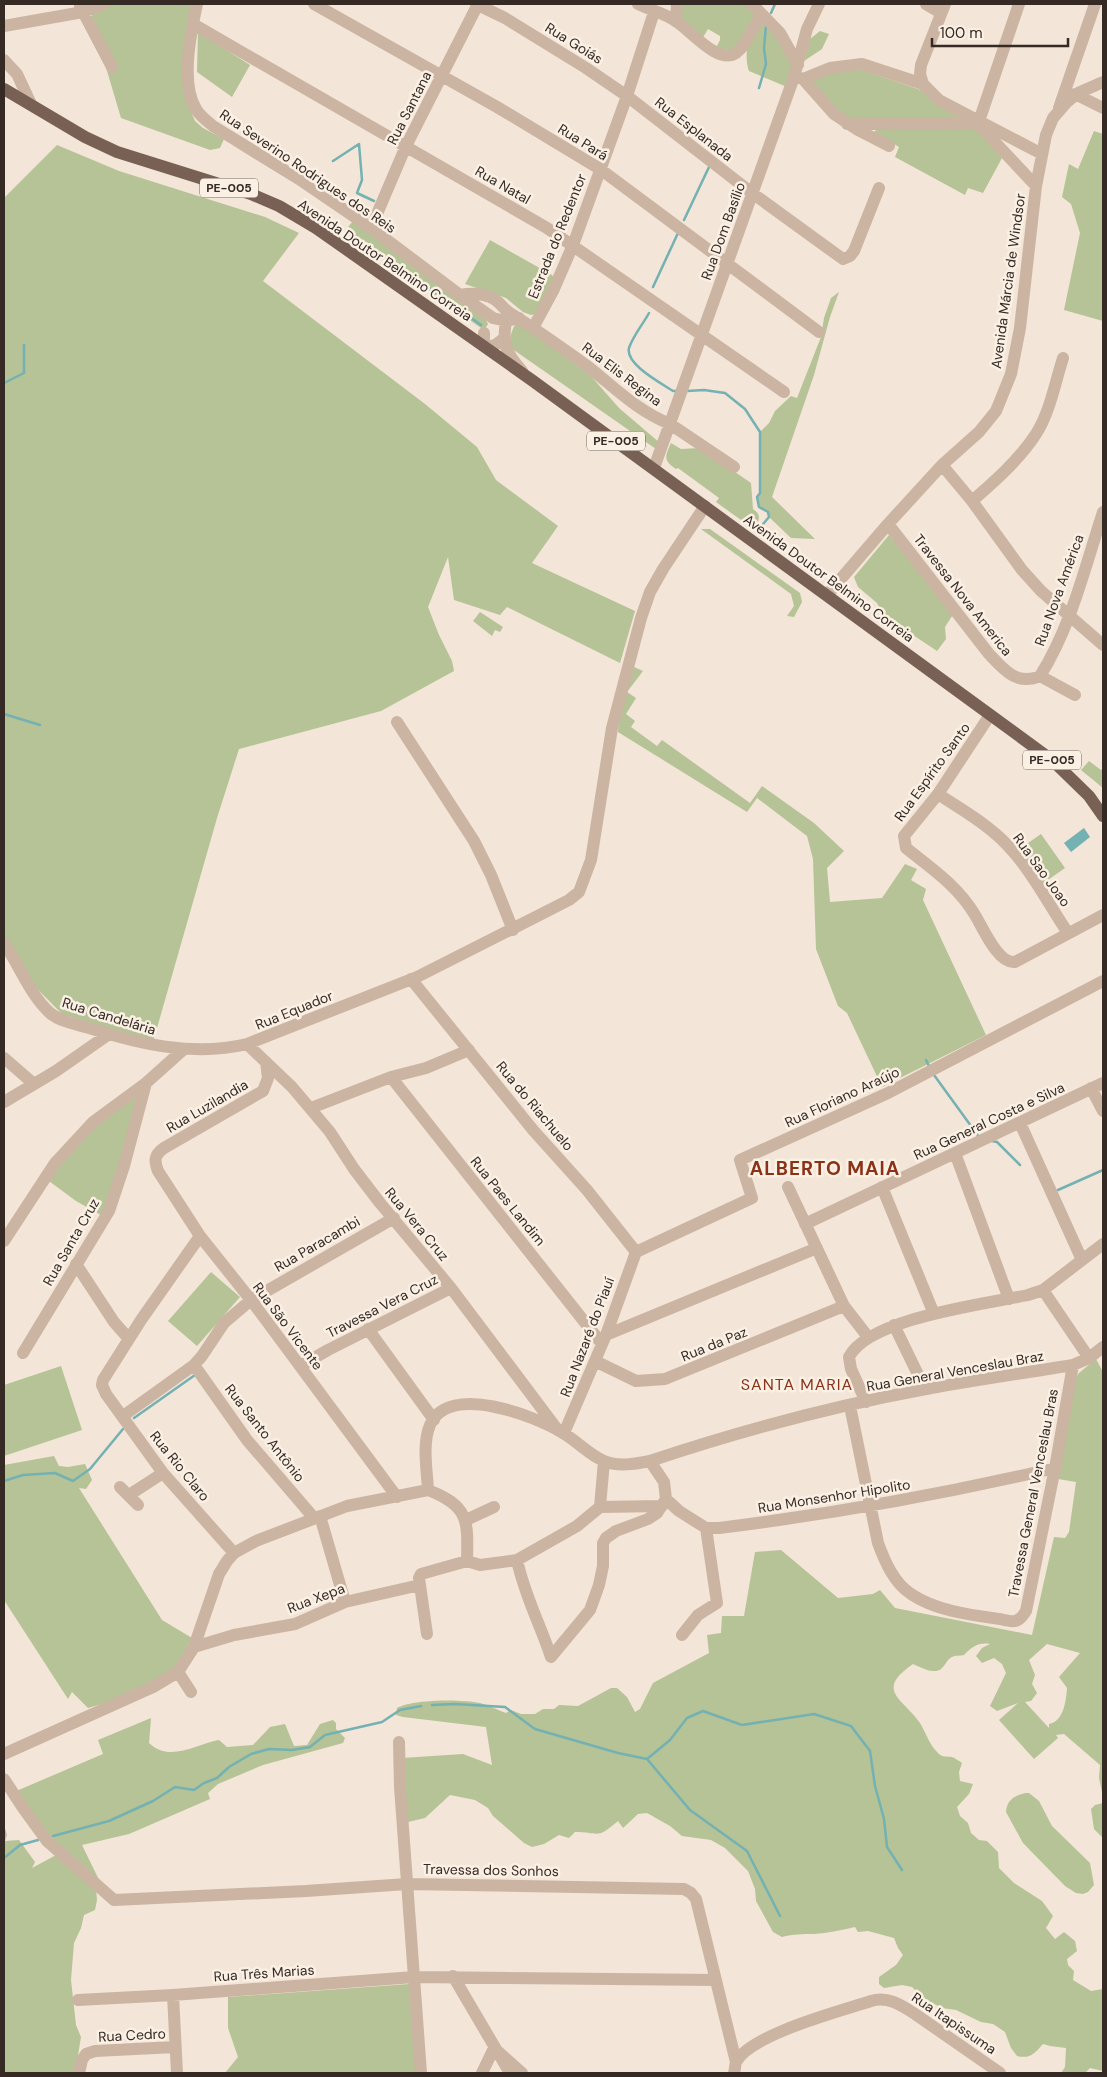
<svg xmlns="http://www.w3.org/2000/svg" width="1107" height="2077" viewBox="0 0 1107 2077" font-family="'DM Sans',sans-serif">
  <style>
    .green { fill: #b5c396; fill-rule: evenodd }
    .water { fill: #74b1b2 }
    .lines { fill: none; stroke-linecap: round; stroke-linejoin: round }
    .stream { stroke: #74b1b2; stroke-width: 2.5 }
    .minor { stroke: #ccb4a2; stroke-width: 12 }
    .major { stroke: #796055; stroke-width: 12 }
    .labels { text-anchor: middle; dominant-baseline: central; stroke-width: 5; stroke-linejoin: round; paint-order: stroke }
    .shield { fill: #faf0e4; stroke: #71655e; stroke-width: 1 }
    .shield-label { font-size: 12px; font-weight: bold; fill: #362a25 }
    .street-label { font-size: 14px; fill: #362a25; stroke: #faf0e4 }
    .quarter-label { font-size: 16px; letter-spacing: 1px; fill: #8b3118; stroke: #faf0e4 }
    .district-label { font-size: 19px; font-weight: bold; letter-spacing: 1px; fill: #8b3118; stroke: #faf0e4 }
  </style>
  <rect width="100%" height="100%" fill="#f3e5d7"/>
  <path class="green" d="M112 4H193L188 104 195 121 203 128 224 139 220 148 210 150 121 118 91 17 94 11Z
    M679 4H748L758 12 734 51 716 48 720 40V36L708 29 702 39 679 19Z
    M766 20 794 63 787 87 749 71C745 61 746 41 753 31 756 27 762 23 766 20Z
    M820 31 829 34 822 49 804 61 810 39Z
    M198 32 250 65 232 97 197 72Z
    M856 68 924 91 970 119H848L806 80 833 72Z
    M880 126 978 128 1002 158 983 193 968 188 965 195 895 157 899 147 874 132Z
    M1094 131 1103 134V321L1064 310 1080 233 1071 204 1062 197 1069 164 1078 169Z
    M57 145 119 171 265 217 299 233 263 281 425 404 477 447 496 480 558 526 532 563 635 611 620 663 507 607 500 615 454 600 448 557 428 607 439 635 452 661 454 671 381 711 239 749 217 818 153 1042 62 1014 4 955V198Z
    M353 221 486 320 488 324 485 329 481 328 344 232Z
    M490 240 552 275 555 280 537 313 531 315 523 312 506 298 465 284Z
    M839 292 830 317 814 375 772 497 815 539 791 538 769 517 768 512 759 507 757 497 760 492V432L769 423 775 411 791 396 797 398 821 337 824 318 831 298Z
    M517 322 590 375 619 408 660 443 656 449 511 348C508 341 512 328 517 322Z
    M671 443 681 449 700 448 751 483 753 509C763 516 758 520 755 530L716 502 719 498 678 468 676 469C663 460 665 457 671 443Z
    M701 529H710L800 593 802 602 794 617 787 616 794 606 791 594Z
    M889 535 954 613 945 627 946 639 937 651 883 615 877 603 858 587 854 577Z
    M480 612 503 627 500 632 495 630 492 636 473 621Z
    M634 667 643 671 627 692 636 698 626 714 635 721 631 727 657 746 662 740 750 803 762 786 814 823 844 851 827 868 830 902 882 898 905 864 917 869 911 880 926 889 923 900 986 1035 882 1087 847 1013 838 1006 816 949 813 859 807 836 757 798 747 812 618 732 619 717Z
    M1089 761 1101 770 1103 768V788L1081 770Z
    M1041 834 1065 868 1042 884 1018 850Z
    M137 1096 111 1198 101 1215 76 1201 49 1181 58 1164 99 1120Z
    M211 1272 240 1297 197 1346 168 1321Z
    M1096 1359 1103 1372V1797L1099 1778 1100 1765 1064 1734 1056 1735 1058 1738 1034 1759 999 1720 1018 1703 997 1711 990 1706 1006 1673 1002 1664 994 1658 982 1663 976 1656 982 1648 990 1644C978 1642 972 1647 964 1655 961 1656 955 1655 952 1657 944 1661 945 1672 933 1671 927 1671 918 1666 913 1664 874 1691 903 1698 920 1723 926 1733 930 1746 938 1753 942 1758 947 1756 952 1757 955 1758 959 1761 962 1763L959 1772 960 1781 973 1784 969 1794 957 1807 960 1816 968 1823 971 1833 979 1840 987 1841 998 1852 999 1868 1014 1883 1042 1901 1053 1916 1046 1928 1055 1939 1064 1932 1075 1941 1077 1951 1067 1959 1068 1965 1074 1971 1073 1980 1091 1991 1103 1989V2071L1090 2068 1085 2073H1061L1065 2067 1066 2048 1050 2046 1043 2044C1034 2054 1030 2059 1017 2056L1011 2048 1005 2032 993 2024 981 2022 956 2010 942 2008 923 1998 912 1987 902 1985 884 1988 879 1984V1977L896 1965 903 1955 898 1948 894 1938 868 1931 858 1932 855 1927C842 1930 828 1933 814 1934 803 1934 793 1934 782 1937L773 1932 756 1901 755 1889 748 1871 725 1848 711 1840 682 1836 670 1826 647 1813 638 1814 623 1828 618 1821C596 1840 600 1832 575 1832L569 1838 559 1835 544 1844 532 1847 524 1843 493 1816 488 1808 475 1800 450 1795 425 1818 408 1822 402 1758 463 1754 492 1765 486 1727 403 1717 396 1715 397 1708C413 1699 462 1699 480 1703 489 1705 497 1710 506 1713L511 1710 521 1714H535L543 1709H554L559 1705 578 1706 611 1688H617L627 1697 635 1712 640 1709 653 1683 709 1653 707 1635 721 1633 722 1616H744L755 1552 781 1550 838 1598 873 1594 880 1590 895 1608 1032 1635 1054 1537 1065 1538 1069 1532 1076 1482 1058 1479 1073 1382 1079 1373ZM1047 1644 1080 1653 1059 1677 1067 1688C1066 1701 1064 1721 1049 1724V1728L1025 1702 1031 1701 1037 1693 1032 1684 1035 1675 1029 1660Z
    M61 1366 82 1430 4 1456V1385Z
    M54 1456 59 1466 68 1467 85 1464 92 1480 86 1489 79 1488 162 1620 192 1638 173 1673 105 1703 88 1708 72 1692 68 1699 4 1600V1465Z
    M151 1718 149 1743C170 1763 196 1744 219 1740L227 1747 253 1745 270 1727 285 1724 294 1746 307 1745 320 1724 333 1720 336 1723V1729L345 1738 343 1743 263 1765 218 1784 208 1793 210 1799 129 1834 82 1845 101 1884 61 1849 14 1792 103 1754 98 1740Z
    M1025 1793H1029L1039 1801 1052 1826 1090 1863 1094 1885 1088 1892 1083 1894 1076 1893 1065 1886 1023 1843 1006 1812C1007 1800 1014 1796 1025 1793Z
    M1103 1803V1838L1094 1829 1091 1809 1095 1805Z
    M4 1825 7 1835 5 1841 19 1840 35 1862 32 1868 58 1854 96 1889 97 1900 95 1910 84 1915 81 1928 74 1943 71 1980 76 2025 81 2037 75 2073H4Z
    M409 1984 416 2073H225L238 2057 228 2028V1997Z"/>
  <path class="water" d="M1084 828 1090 837 1071 852 1064 843Z"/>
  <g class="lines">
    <path class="stream" d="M771 13 775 4
      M759 88 766 64 764 48 766 26
      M333 161 359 144 362 180 357 193 374 201
      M684 220 709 167
      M356 238 387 258
      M388 259 481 325
      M653 287 678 233
      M649 313C643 324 633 336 629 348 625 364 661 383 673 391H676
      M4 383 24 373V345
      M687 391 704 390 725 393 745 409 760 432V493L757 497 759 507 768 512 769 517 759 529
      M4 714 40 725
      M926 1060 930 1068
      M934 1075 979 1137
      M992 1141 997 1142 1020 1165
      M1058 1190 1103 1170
      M134 1418 195 1375
      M4 1481 23 1475 55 1473 73 1481 90 1469 123 1429
      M432 1705 455 1704 505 1707 535 1729 618 1753 647 1759 670 1740 687 1718 703 1711 742 1725 814 1714 851 1726 870 1751 875 1786 884 1819 887 1847 902 1870
      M647 1759 690 1810 747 1851 780 1916
      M53 1836 109 1821 153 1801 175 1787 194 1790 204 1783 217 1778 229 1767 251 1754 269 1749 292 1750 310 1747 325 1735 382 1722 400 1710 421 1706
      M4 1858 20 1845 38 1840"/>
    <path class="minor" d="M197 4C191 32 180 83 196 109 200 116 207 121 213 126L302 181 371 228 460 295 493 318 506 321 519 318
      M314 4 497 107 600 169 819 332
      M476 4 505 18 586 68 627 96 752 193 843 259 850 256 854 251 879 188
      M638 4C650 10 667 14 677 22 691 31 718 65 736 53 749 44 751 25 763 15
      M752 4 780 33 798 65
      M926 4 941 13
      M80 6 112 67
      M676 21 677 4
      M193 24 547 228 784 392
      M4 26 83 12 104 4
      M4 60 17 74 31 104
      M796 77 803 79 834 114 858 130 889 146
      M803 79 830 68 862 64 923 84 939 100 1042 154
      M923 84 920 74 921 65 945 4
      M1075 94 1103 108
      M1059 108 1095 4
      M847 124H978L1036 186
      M978 124 1019 4
      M371 228 406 146 478 4
      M460 295C470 293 480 293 490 297 499 300 503 309 510 313 536 329 561 347 586 365 613 386 637 411 670 424L734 467
      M507 314C502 343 503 349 522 371
      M533 328 553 291 573 245 627 96 654 12
      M484 333V346C493 348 497 344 504 338
      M942 465 972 501 1022 570 1041 591 1103 645
      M654 468 794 77 807 29 819 4
      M972 501C995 481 1019 460 1036 434 1050 412 1055 383 1063 358
      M888 524 989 654C1004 670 1017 686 1040 676L1075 695
      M827 595 888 524 942 465 979 432 996 411 1011 374 1020 328 1036 186 1046 135 1053 118 1066 103 1078 93 1103 82
      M1040 676C1071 627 1085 567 1103 512
      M990 715 938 794 904 836 906 848C931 868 958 886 975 915 983 928 998 964 1015 962L1103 915
      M397 722 474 841 491 875 513 930
      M938 794C956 806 976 817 992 831 1025 857 1045 899 1068 933
      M4 943C19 965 30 995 50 1013 61 1022 76 1024 89 1028 140 1044 194 1057 247 1044L417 977 569 900 579 892 591 860 612 728 641 618 650 592 663 569 705 506
      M411 979 533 1130 587 1190 636 1252
      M247 1044 292 1087 330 1132 354 1169 380 1203 451 1288 557 1429
      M4 1058 34 1084
      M266 1062 268 1078 263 1091 164 1148C154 1155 154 1161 158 1171L200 1236 251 1300 397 1497
      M391 1077 602 1344
      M1091 1088 1103 1111
      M4 1102 56 1071 109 1034
      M311 1108 391 1077 426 1068 469 1050
      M1020 1123 1082 1260
      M955 1153 1009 1299
      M788 1187 844 1306 868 1337
      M882 1187 934 1314
      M805 1224 1103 1083
      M200 1236 141 1320 103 1380 102 1385 106 1394 163 1473 234 1553
      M4 1241 55 1163 69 1148 93 1122 146 1083 184 1049
      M636 1252 752 1198 740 1160 888 1093 1103 981
      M76 1264 114 1322 129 1339
      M1043 1290 1089 1358
      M894 1325 925 1389
      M368 1329 434 1420
      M606 1335 817 1248
      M23 1353 109 1211 124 1166 146 1083
      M595 1361 636 1381 665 1379 844 1306
      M194 1365 247 1440 314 1518
      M300 1366 328 1350 451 1288
      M866 1402 851 1369 849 1357C869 1318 986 1304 1028 1295L1043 1290 1103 1244
      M850 1406 878 1543C885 1562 894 1583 911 1594 936 1611 971 1615 1000 1619 1004 1620 1011 1622 1015 1621 1021 1620 1023 1615 1026 1611L1055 1468 1073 1365
      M123 1416 194 1365 202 1356 224 1323 251 1300 394 1218
      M564 1433 606 1335 636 1252
      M650 1461 664 1482 666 1499 679 1511 706 1528H719C833 1514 944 1494 1055 1468
      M120 1487 138 1505
      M428 1490C469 1506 468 1520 467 1561
      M129 1495 163 1473
      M600 1507 662 1506
      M600 1507 604 1461
      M320 1516 345 1602
      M466 1520 494 1507
      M517 1560C524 1594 540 1624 551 1657
      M427 1634 419 1578 421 1574 467 1561 480 1565 517 1560 577 1526 600 1507
      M682 1635 698 1615 717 1603 706 1528
      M194 1647 234 1635 295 1624 345 1602 420 1585
      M551 1657 590 1610 599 1585 603 1566V1543L606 1538 616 1531 648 1519 657 1513 666 1499
      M178 1672 191 1692
      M399 1742 400 1787 421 2073
      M4 1754 153 1687 178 1672 194 1647 219 1574 227 1561 234 1553 256 1541 347 1506 428 1490C427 1470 422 1444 430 1425 449 1382 535 1416 563 1433 577 1441 589 1455 604 1461 618 1467 635 1464 650 1461 740 1431 833 1406 926 1389 975 1380 1024 1373 1073 1365L1089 1358 1103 1347
      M4 1779 23 1808 47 1841 114 1900 306 1891 407 1884 684 1889 691 1893 696 1899 736 2062
      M453 1976 510 2073
      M173 1995 177 2073
      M78 2000 173 1995 414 1977 716 1980
      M79 2073 82 2060 86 2054 95 2051 175 2047
      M482 2073 494 2048 522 2073
      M734 2073C735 2070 735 2065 736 2062 751 2034 841 2011 871 2001 888 1996 901 2005 915 2014L1000 2073"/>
    <path class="major" d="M4 89 85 137 117 152 251 194 279 206 316 228 533 381 1052 760 1089 796 1103 816"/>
  </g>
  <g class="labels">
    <g class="shield">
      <rect x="200" y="178.5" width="58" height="19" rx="4"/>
      <rect x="587" y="431.5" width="58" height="19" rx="4"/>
      <rect x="1023" y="750.5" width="58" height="19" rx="4"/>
    </g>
    <g class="shield-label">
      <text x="229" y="188">PE-005</text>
      <text x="616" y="441">PE-005</text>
      <text x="1052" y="760">PE-005</text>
    </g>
    <g class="street-label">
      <text transform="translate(574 43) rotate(32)">Rua Goiás</text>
      <text transform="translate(409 108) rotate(-63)">Rua Santana</text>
      <text transform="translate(694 129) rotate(38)">Rua Esplanada</text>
      <text transform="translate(583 142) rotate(32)">Rua Pará</text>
      <text transform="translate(308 171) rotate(34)">Rua Severino Rodrigues dos Reis</text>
      <text transform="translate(503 185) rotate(30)">Rua Natal</text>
      <text transform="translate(723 231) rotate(-70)">Rua Dom Basílio</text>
      <text transform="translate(557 236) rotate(-68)">Estrada do Redentor</text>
      <text transform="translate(385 260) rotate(34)">Avenida Doutor Belmino Correia</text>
      <text transform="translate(1008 281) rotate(-82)">Avenida Márcia de Windsor</text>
      <text transform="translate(622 374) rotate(37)">Rua Elis Regina</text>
      <text transform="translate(829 578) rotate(36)">Avenida Doutor Belmino Correia</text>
      <text transform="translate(1059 590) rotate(-70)">Rua Nova América</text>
      <text transform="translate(963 595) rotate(52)">Travessa Nova America</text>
      <text transform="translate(932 772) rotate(-54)">Rua Espírito Santo</text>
      <text transform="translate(1042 870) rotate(54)">Rua Sao Joao</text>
      <text transform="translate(294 1010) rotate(-22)">Rua Equador</text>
      <text transform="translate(109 1016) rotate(17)">Rua Candelária</text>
      <text transform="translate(842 1097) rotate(-25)">Rua Floriano Araújo</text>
      <text transform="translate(207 1106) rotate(-30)">Rua Luzilandia</text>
      <text transform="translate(535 1106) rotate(50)">Rua do Riachuelo</text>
      <text transform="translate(989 1121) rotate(-25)">Rua General Costa e Silva</text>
      <text transform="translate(508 1201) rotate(51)">Rua Paes Landim</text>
      <text transform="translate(417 1224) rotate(50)">Rua Vera Cruz</text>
      <text transform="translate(71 1242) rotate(-60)">Rua Santa Cruz</text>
      <text transform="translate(317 1244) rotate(-30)">Rua Paracambi</text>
      <text transform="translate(382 1306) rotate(-27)">Travessa Vera Cruz</text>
      <text transform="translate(288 1326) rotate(53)">Rua São Vicente</text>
      <text transform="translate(587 1337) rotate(-69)">Rua Nazaré do Piauí</text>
      <text transform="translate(714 1344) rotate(-22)">Rua da Paz</text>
      <text transform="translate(955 1371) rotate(-10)">Rua General Venceslau Braz</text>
      <text transform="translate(265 1433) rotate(52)">Rua Santo Antônio</text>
      <text transform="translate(180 1466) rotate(51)">Rua Rio Claro</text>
      <text transform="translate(1033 1493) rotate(-79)">Travessa General Venceslau Bras</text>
      <text transform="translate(834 1496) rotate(-9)">Rua Monsenhor Hipolito</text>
      <text transform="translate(316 1598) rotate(-21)">Rua Xepa</text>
      <text transform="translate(491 1870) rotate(1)">Travessa dos Sonhos</text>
      <text transform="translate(264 1973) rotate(-4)">Rua Três Marias</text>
      <text transform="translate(954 2023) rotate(34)">Rua Itapissuma</text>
      <text transform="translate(132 2035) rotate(-3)">Rua Cedro</text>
    </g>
    <g class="quarter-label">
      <text x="797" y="1384">SANTA MARIA</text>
    </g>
    <g class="district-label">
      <text x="825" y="1168">ALBERTO MAIA</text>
    </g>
  </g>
  <rect width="1107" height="2077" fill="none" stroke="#362a25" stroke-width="10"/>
  <path d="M932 38v8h136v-8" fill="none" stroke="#362a25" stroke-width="2.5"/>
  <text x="940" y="38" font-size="15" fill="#362a25" stroke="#faf0e4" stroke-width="4" paint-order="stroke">100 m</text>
</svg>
